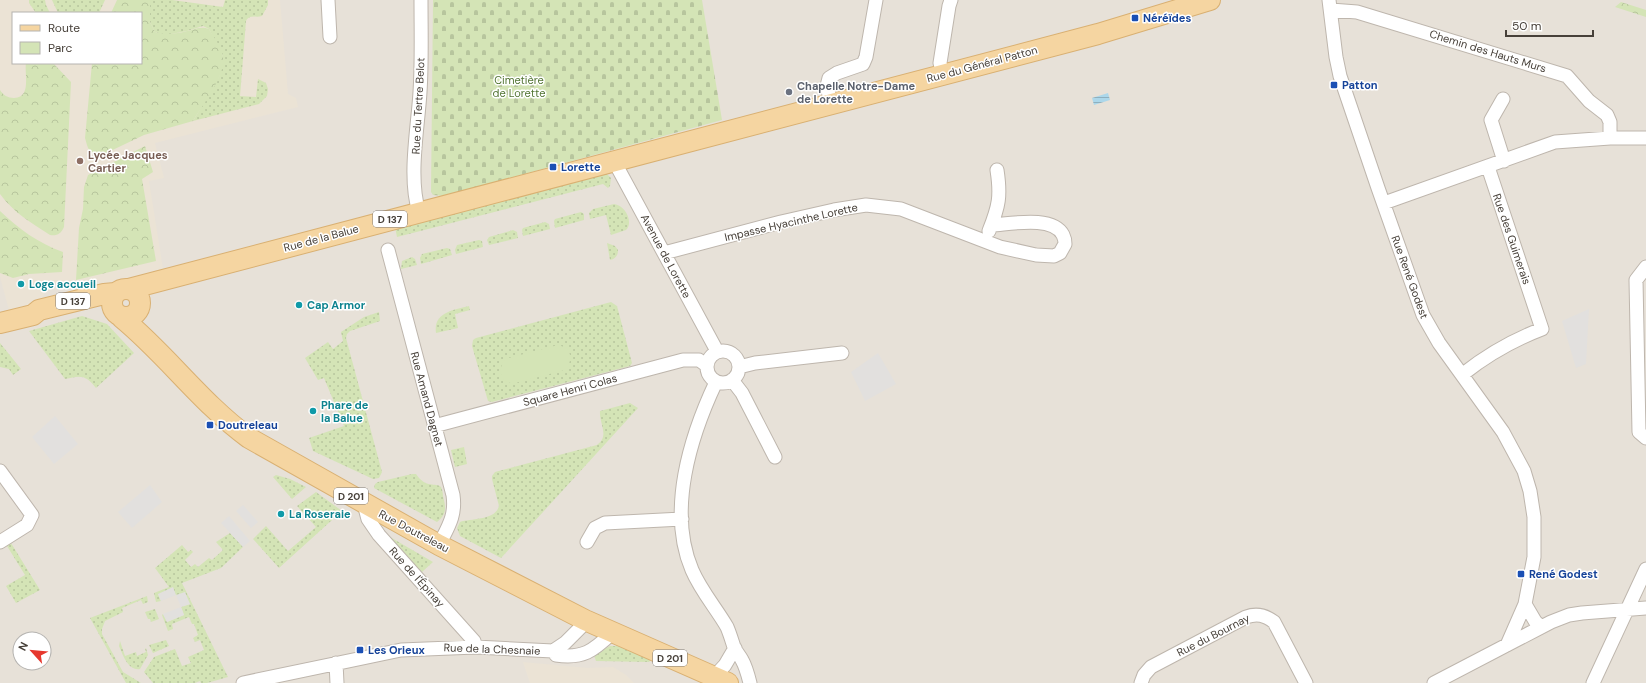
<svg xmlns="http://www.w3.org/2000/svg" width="1646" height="683" viewBox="0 0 1646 683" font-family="'DM Sans',sans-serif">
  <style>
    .residential { fill: #e7e1d8; fill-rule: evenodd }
    .education { fill: #ebe3d5; fill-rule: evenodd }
    .green { fill: url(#green-dots) }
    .forest { fill: url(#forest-crowns) }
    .cemetery { fill: url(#cemetery-stones) }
    .pitch { fill: #d4e4b6 }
    .parking { fill: #e2e0de }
    .water { fill: url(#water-rules) }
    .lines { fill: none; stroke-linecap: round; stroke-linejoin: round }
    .minor-casing { stroke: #beb6ad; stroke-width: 15 }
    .primary-casing { stroke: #d9b072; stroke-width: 22 }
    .minor { stroke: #fff; stroke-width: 13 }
    .primary { stroke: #f5d5a1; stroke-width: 20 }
    .transit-dot { fill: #1a4fb4; stroke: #fff; stroke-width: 1.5 }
    .worship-dot { fill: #6b7280; stroke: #fff; stroke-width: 1.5 }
    .education-dot { fill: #8d6e63; stroke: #fff; stroke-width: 1.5 }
    .culture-dot { fill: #0f9aa8; stroke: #fff; stroke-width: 1.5 }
    .labels { text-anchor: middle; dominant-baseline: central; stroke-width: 3; stroke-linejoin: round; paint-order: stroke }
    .shield { fill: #fff; stroke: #7e7974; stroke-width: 1 }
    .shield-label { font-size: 10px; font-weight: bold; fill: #474039 }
    .transit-label { font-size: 11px; font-weight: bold; fill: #164399; stroke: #fff; text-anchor: start }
    .street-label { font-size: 11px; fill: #474039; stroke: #fff }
    .park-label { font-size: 11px; fill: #507331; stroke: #fff }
    .worship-label { font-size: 11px; font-weight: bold; fill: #5b616d; stroke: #fff; text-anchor: start }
    .education-label { font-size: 11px; font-weight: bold; fill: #785e54; stroke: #fff; text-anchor: start }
    .culture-label { font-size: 11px; font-weight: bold; fill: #0d838f; stroke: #fff; text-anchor: start }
  </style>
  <defs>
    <pattern id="green-dots" width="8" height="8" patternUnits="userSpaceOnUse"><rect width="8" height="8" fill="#d4e4b6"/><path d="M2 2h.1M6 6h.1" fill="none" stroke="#b7c59d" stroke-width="1.8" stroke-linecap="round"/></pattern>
    <pattern id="forest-crowns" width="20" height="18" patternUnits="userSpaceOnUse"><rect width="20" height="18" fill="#d4e4b6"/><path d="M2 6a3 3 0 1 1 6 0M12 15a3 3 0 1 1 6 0" fill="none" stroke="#b7c59d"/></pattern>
    <pattern id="cemetery-stones" width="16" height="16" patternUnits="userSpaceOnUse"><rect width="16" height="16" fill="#d4e4b6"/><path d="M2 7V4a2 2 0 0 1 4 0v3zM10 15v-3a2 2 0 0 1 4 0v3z" fill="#b7c59d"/></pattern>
    <pattern id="water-rules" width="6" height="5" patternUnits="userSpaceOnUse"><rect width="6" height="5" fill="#acd7ea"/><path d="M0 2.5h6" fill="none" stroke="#8eb0bf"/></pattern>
  </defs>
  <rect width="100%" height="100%" fill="#f3f0ea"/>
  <path class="residential" d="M0 0H1646V683H0ZM13 13H141V63H13ZM20 639H44V663H20Z"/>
  <path class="education" d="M0 0H280L288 94 296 98 298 107 155 143 164 178 149 181 163 269 97 287 49 283 41 301 9 310 0 277ZM13 13H141V63H13Z
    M523 662 587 668 613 667 626 675 634 683H530Z"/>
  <path class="green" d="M29 0H45L46 5 50 13H36L29 3Z
    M52 0H105L99 13H58Z
    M150 0H172L223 7 225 0H268V5L262 16C256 18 250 14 246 21L240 96 256 97 258 79 266 83 268 89 267 96 259 104 193 121 219 77 223 56 209 29 203 26 187 31 166 35 155 32 150 22Z
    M607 174 611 178 610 186 608 188 603 184 397 237 395 227Z
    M614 204C625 205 634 222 626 230L611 235 606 215 590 219 589 213 593 209Z
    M581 212 584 214V220L555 228 554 221 555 219Z
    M545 222 549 224 550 229 523 236 522 230 523 228Z
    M513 230 517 232 518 238 489 245 487 240 489 237Z
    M479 240 482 241 483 247 456 254 455 250 457 245Z
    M607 243 615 246 618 250C618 255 616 259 610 260Z
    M447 248 450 249 452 255 421 264 420 258 422 254Z
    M412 257 415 259 417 265 401 269 402 261Z
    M611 302 617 306 632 363 630 366 492 402 488 401 472 346 473 340 476 338Z
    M469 306 470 310 455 314 458 328 436 333C433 312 454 310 469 306Z
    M379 312 380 321 350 331 347 334 346 338 382 472 379 478 373 479 313 451 309 438 344 426 324 378 318 380 305 358 328 342 333 349 343 341 341 332 364 317Z
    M82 316 107 324 134 353 96 388C86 375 81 375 65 379L29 331Z
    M0 343 21 369 13 375 9 369 0 367Z
    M630 403 638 408 501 558 460 536 457 528 460 522C471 518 495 521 499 506L492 479V476L495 472 597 445C610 436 599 424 600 411Z
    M464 447 467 464 455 467 451 450Z
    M412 474H416C426 489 436 482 441 487 442 489 443 493 443 496 446 508 447 514 437 522L374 488 375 484 378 482Z
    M276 475 290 479 306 487 292 499 273 477Z
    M316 492 342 511 279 568 253 539 266 526 288 551 316 527 297 506Z
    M230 533 243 547 221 568 182 583 228 677 207 683H201L200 681 195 683H153L144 672 154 657 175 649 182 666 191 663 188 657 204 650 200 640 195 642 193 638 198 635 194 624H192L189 617 172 624 173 629 168 631 162 615 163 614 167 622 184 615 181 607 190 604 176 595 158 594 161 601 156 602 154 593 169 587 155 568 182 545 188 552 191 550 193 552 185 560 191 567 195 564 198 567 209 558 212 560 223 550 216 542Z
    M390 537 433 562 422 572 389 538Z
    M11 543 40 590 16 603 6 586 25 575 7 546Z
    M147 596 148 602 143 604 141 600 122 608 123 612 105 621 102 629V634L123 672 141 683H126L90 618Z
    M155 609 159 619 151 622 150 619H148L145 612Z
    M166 640 169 646 153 653 149 645Z
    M120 641 125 656 136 652 137 656 146 652 145 649 146 648 148 655 140 669C128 671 123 655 119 646Z
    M610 646H617L651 660 649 662 596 661 594 655Z"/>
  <path class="forest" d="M117 0H150V22L155 32C166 35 176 34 187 31 196 29 201 26 209 29 213 36 223 50 223 57 226 76 202 105 193 121L144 135 100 156C89 154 88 149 85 138L92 63H141V13H111Z
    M1621 2 1646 10V17L1615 7Z
    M26 63H53L71 82 64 227C61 234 57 236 50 235 30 222 14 213 0 194V90C3 95 8 98 14 98 32 98 24 73 26 63Z
    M145 146 153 172 142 179 156 261 76 280 79 228 83 209 84 187 88 175Z
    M0 211C19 229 38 243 63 252L62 272 29 274 13 278 0 273Z"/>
  <path class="cemetery" d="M433 0H702L722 120 444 196 433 195 431 192Z"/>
  <path class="pitch" d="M558 345 567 348 571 357 568 367 565 370 515 383C500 384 497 370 505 359Z"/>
  <path class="parking" d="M1589 309 1586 364 1576 368 1562 321Z
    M878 353 896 384 865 401 851 372Z
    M55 416 78 444 54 464 32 437Z
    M150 485 162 502 132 528 118 512Z
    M243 505 258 522 251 528 236 511Z
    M229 516 250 541 243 547 221 523Z
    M173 587 176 595 185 592 190 604 181 607 184 615 167 622 163 614 181 607 176 595 161 601 158 594Z"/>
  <path class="water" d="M1108 93 1110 100 1094 105 1092 98Z"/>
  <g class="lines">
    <defs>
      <path id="minor" d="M328 0 330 37
        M1329 0 1336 57 1340 76 1378 188 1423 315 1439 343 1503 432 1524 471 1530 491 1534 517V557L1525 604 1507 645
        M1331 10 1357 12 1567 76 1589 101 1607 115 1610 122V138
        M943 75 940 63 949 6 951 0
        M1503 99 1491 120 1504 161
        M831 104 827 86 829 78 837 73 863 64 866 57 876 0
        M614 161 717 351
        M1384 203 1555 142 1610 138H1646
        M419 212C408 178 418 127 420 92 422 62 421 31 421 0
        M989 231C999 206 1001 196 997 170
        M388 250 453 495C456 516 448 527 439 545
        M664 253 781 222 834 210 866 205 901 209 1000 247 1036 255 1054 256 1060 253 1065 244C1065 241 1064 237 1063 235 1053 215 1010 224 992 225
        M1646 267 1636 280 1639 432 1646 438
        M707 367a16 16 0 1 1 32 0a16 16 0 1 1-32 0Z
        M739 367 755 363 842 353
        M1463 374C1487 355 1513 340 1542 329L1488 167
        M732 380 742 393 775 457
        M716 382C690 437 667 511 692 570 701 591 716 608 727 627 730 634 732 641 734 647 736 652 740 656 742 660 746 667 748 675 750 683
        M434 426 683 360H699L706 365
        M0 471 32 515 27 525 0 542
        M364 504 368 519 379 535 474 641 476 647
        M587 542 595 528 605 523 682 519
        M1525 604 1535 621 1541 627
        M553 651 556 655C583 659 593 651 612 633
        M336 663 337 683
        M714 677 725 665 735 648
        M243 683 401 650 476 647 553 651 565 643 580 628 585 620
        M1141 683 1144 675 1151 667 1246 617C1257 613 1265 615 1274 622L1306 683
        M1434 683 1551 622 1569 615 1582 613 1646 608
        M1593 683 1646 569"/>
      <path id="primary" d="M112 303a14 14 0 1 1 28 0a14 14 0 1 1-28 0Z
        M129 289 1098 34 1210 0
        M122 318C167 355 201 403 249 438L439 545 585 620 728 683
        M0 323 33 315 39 310 104 294 115 293"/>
    </defs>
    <use href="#minor" class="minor-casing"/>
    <use href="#primary" class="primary-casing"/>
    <use href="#minor" class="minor"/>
    <use href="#primary" class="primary"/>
  </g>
  <g class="transit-dot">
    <rect x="1131" y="14" width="8" height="8" rx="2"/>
    <rect x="1330" y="81" width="8" height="8" rx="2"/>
    <rect x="549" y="163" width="8" height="8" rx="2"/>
    <rect x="206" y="421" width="8" height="8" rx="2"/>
    <rect x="1517" y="570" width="8" height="8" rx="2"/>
    <rect x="356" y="646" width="8" height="8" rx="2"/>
  </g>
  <circle class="worship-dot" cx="789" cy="92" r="4"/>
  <circle class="education-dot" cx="80" cy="161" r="4"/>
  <g class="culture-dot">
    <circle cx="21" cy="284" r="4"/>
    <circle cx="299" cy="305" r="4"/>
    <circle cx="313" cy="411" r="4"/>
    <circle cx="281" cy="514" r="4"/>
  </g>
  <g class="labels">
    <g class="shield">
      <rect x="373" y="211" width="34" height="16" rx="3"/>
      <rect x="56" y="293" width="34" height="16" rx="3"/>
      <rect x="334" y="488" width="34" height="16" rx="3"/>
      <rect x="653" y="650" width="34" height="16" rx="3"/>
    </g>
    <g class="shield-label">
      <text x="390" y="219">D 137</text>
      <text x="73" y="301">D 137</text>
      <text x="351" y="496">D 201</text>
      <text x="670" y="658">D 201</text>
    </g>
    <g class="transit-label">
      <text x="1143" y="18">Néréïdes</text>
      <text x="1342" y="85">Patton</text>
      <text x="561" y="167">Lorette</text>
      <text x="218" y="425">Doutreleau</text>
      <text x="1529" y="574">René Godest</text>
      <text x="368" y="650">Les Orieux</text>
    </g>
    <g class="street-label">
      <text transform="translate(1488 51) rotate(17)">Chemin des Hauts Murs</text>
      <text transform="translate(982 64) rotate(-15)">Rue du Général Patton</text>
      <text transform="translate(418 106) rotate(-87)">Rue du Tertre Belot</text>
      <text transform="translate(791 222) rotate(-13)">Impasse Hyacinthe Lorette</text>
      <text transform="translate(321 238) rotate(-15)">Rue de la Balue</text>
      <text transform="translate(1512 239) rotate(71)">Rue des Guimerais</text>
      <text transform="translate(666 256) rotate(62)">Avenue de Lorette</text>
      <text transform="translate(1410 277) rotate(70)">Rue René Godest</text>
      <text transform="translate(570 390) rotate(-15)">Square Henri Colas</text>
      <text transform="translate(427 399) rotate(75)">Rue Amand Dagnet</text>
      <text transform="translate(414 531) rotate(28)">Rue Doutreleau</text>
      <text transform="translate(417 577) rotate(48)">Rue de l'Épinay</text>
      <text transform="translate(1213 635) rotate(-27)">Rue du Bournay</text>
      <text transform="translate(492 649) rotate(2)">Rue de la Chesnaie</text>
    </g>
    <g class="park-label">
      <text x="519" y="80">Cimetière<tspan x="519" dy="13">de Lorette</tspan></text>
    </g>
    <g class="worship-label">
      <text x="797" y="86">Chapelle Notre-Dame<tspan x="797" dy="13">de Lorette</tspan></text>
    </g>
    <g class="education-label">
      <text x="88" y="155">Lycée Jacques<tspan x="88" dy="13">Cartier</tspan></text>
    </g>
    <g class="culture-label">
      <text x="29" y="284">Loge accueil</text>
      <text x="307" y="305">Cap Armor</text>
      <text x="321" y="405">Phare de<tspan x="321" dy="13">la Balue</tspan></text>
      <text x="289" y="514">La Roseraie</text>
    </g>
  </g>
  <rect x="12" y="12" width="130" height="52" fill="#ffffff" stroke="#b5b3b0"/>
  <rect x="20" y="25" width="20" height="6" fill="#f5d5a1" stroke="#b5b3b0"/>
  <text x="48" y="32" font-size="12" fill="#474039">Route</text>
  <rect x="20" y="42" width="20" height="12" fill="#d4e4b6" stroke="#b5b3b0"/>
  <text x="48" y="52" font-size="12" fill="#474039">Parc</text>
  <g transform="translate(32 651) rotate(297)"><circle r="19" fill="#ffffff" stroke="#b5b3b0"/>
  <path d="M0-3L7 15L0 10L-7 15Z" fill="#e6382e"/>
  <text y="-6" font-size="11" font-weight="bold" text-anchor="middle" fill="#474039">N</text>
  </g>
  <path d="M1506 30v6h87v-6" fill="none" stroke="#474039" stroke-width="2"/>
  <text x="1512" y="30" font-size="12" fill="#474039" stroke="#ffffff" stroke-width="3" paint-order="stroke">50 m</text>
</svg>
